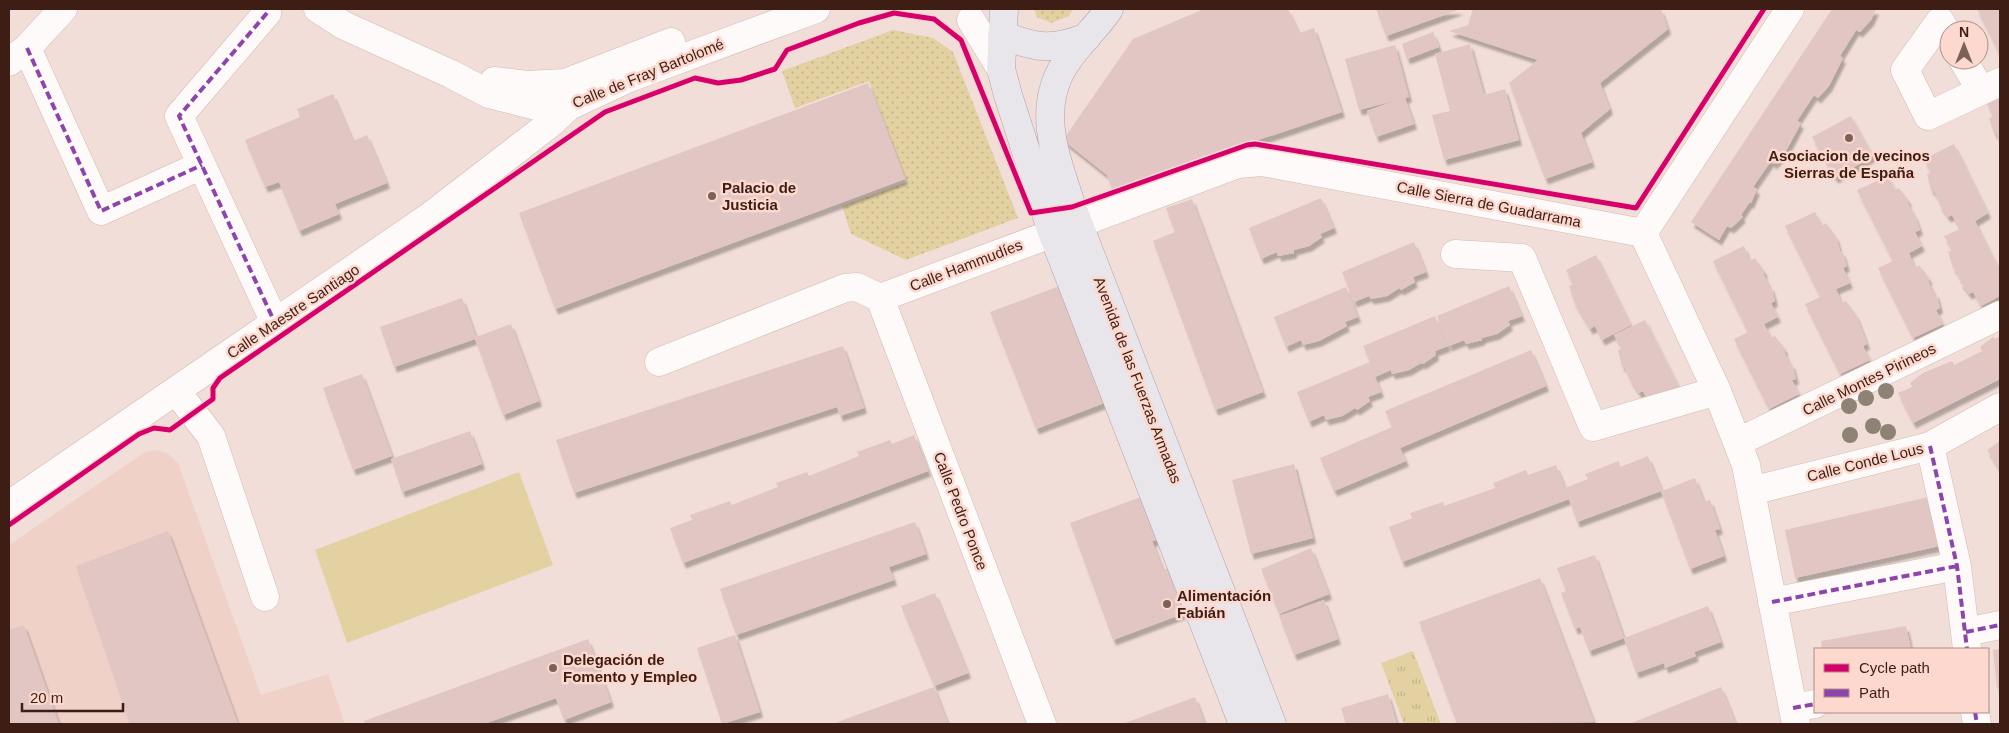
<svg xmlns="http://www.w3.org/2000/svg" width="2009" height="733" viewBox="0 0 2009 733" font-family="Helvetica,sans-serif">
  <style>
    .built { fill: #efd1c8 }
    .grass { fill: url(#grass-tufts) }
    .park { fill: url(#park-dots) }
    .pitch { fill: #e3d1a2 }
    .building { fill: #e2c6c4; filter: url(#shadow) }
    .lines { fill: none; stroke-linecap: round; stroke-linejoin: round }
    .minor-casing { stroke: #d2b9b1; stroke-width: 29 }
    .major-casing { stroke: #ada3a9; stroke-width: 29 }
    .minor { stroke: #fdfaf9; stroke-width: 28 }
    .major { stroke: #e9e6eb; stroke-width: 28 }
    .quiet { stroke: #8e44ad; stroke-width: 4; stroke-dasharray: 8 4; stroke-linecap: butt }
    .cycleway-casing { stroke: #fcd8ce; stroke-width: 8 }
    .cycleway { stroke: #d6006c; stroke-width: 5 }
    .tree { fill: #8d8273 }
    .poi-dot { fill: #7d6159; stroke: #fcd8ce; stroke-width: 2 }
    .labels { text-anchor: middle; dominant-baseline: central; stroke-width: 5; stroke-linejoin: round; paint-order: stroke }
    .street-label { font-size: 15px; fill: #3e1e14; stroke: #fcd8ce }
    .poi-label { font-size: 15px; font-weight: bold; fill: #3e1e14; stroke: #fcd8ce; text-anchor: start }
  </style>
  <defs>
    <pattern id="grass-tufts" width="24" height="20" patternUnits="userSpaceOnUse" patternTransform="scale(1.25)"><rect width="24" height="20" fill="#e3d1a2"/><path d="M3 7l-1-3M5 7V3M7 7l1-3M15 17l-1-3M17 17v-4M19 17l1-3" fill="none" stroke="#c4b38b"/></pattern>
    <pattern id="park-dots" width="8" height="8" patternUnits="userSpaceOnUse" patternTransform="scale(1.25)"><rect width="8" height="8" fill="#e3d1a2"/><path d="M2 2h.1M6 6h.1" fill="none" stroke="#c4b38b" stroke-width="1.8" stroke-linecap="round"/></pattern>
    <filter id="shadow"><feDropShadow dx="3" dy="5.5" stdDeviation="1" flood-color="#0004"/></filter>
  </defs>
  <rect width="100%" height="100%" fill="#f2ded8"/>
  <path class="built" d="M158 450 168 454 178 463 261 695 328 674 345 724H9V545L145 452Z"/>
  <path class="grass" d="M1413 651 1441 724H1404L1381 663Z"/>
  <path class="park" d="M1034 9H1073L1069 16 1051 23 1037 17Z
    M893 30 933 38 953 52 1018 218 906 260 851 234 842 206 907 182 869 81 795 108 782 71Z"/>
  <path class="pitch" d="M519 472 553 565 347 643 315 550Z"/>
  <path class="building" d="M1204 9H1288L1299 33 1314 28 1342 112 1112 189 1107 175 1063 140 1133 39Z
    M1376 9H1461L1386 36Z
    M1473 9H1661L1668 29 1600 83 1610 109 1581 133 1592 162 1545 179 1509 83 1538 60 1449 31 1468 25Z
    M1832 9H1876L1871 20 1860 32 1856 30 1840 56 1843 58 1829 86 1818 98 1814 95 1797 121 1801 123 1786 151 1774 164 1771 161 1753 187 1757 189 1751 203H1749L1741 215 1743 217 1731 228 1727 226 1719 240 1691 222Z
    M1977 9H2000V55Z
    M1433 32 1439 47 1407 59 1402 44Z
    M1470 44 1484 95 1505 89 1519 140 1444 160 1432 115 1450 111 1435 54Z
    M1395 45 1409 97 1405 98 1414 124 1376 137 1367 111 1397 100 1359 110 1345 59Z
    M868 83 905 179 555 309 519 213Z
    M333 94 353 141 367 135 387 183 335 204 339 214 299 231 279 182 265 187 245 140 300 117 297 109Z
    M2000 95V141L1996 133H1994L1989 118 1993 116 1986 102Z
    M1851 116 1873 156 1835 178 1812 137Z
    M1954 144 1988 213 1975 221 2000 272V296L1981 306 1973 292 1969 294 1960 282 1961 280 1954 268H1953L1948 252 1952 250 1944 236 1960 229 1952 215 1948 217 1939 204 1940 202 1933 190H1931L1927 174 1931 173 1924 159Z
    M1888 176 1895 190 1899 188 1909 201 1907 202 1915 216 1920 230 1915 232 1922 246 1909 253 1915 268 1919 265 1929 278 1928 280 1933 293H1936L1940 308 1936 310 1943 324 1913 338 1878 268 1893 261 1857 190Z
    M1321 198 1334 228 1320 234 1322 237 1309 246 1294 250V253L1278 256 1277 252 1261 259 1249 228Z
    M1192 199 1263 392 1215 410 1153 241 1175 232 1166 208Z
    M1815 212 1822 226 1826 223 1836 237 1840 251H1842L1847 266 1843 268 1850 283 1836 289 1842 303 1846 301 1856 315 1867 344 1863 346 1870 360 1840 374 1805 304 1820 297 1785 226Z
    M1414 242 1426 272 1413 277 1415 282 1401 290 1399 288 1387 296 1371 299 1369 296 1354 302 1342 272Z
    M1744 246 1750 261 1755 258 1765 272 1763 273 1769 286H1771L1775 301 1771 303 1778 317 1764 324 1771 338 1775 336 1785 349 1784 351 1789 363 1792 364 1796 379 1792 380 1799 394 1769 409 1734 339 1748 332 1713 261Z
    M1596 255 1631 325 1602 340 1595 326 1590 329 1574 302 1569 286 1573 284 1566 270Z
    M1062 285 1107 402 1036 429 990 312Z
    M1509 286 1522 316 1508 321 1510 325 1497 334 1482 338V340L1466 344 1464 340 1449 346 1437 316Z
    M1346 287 1358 317 1345 322 1347 326 1319 341 1303 345 1301 340 1286 347 1274 317Z
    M462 298 476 337 511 324 539 401 503 415 475 339 394 367 380 327Z
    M1435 316 1448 346 1435 351 1436 355 1423 364 1421 363 1409 370 1392 374 1391 370 1375 377 1381 392 1368 397 1370 401 1357 410 1355 408 1342 416 1326 420 1324 415 1309 422 1297 392 1370 362 1363 346Z
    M1645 320 1680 389 1650 405 1643 391 1639 393 1630 380 1624 366 1622 367 1618 350 1622 349 1614 335Z
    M2000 336V379L1913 423 1898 393 1912 387 1910 383 1923 373 1952 361 1954 365 1982 351 1980 347 1993 337 1995 339Z
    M843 346 864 408 840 416 837 407 574 493 556 440Z
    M1531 350 1546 386 1400 448 1406 461 1334 491 1320 458 1392 427 1385 411Z
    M362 374 392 456 353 470 323 388Z
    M470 431 482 464 402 492 391 459Z
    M914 435 928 471 683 563 670 528 692 520 690 515 730 501 732 505 752 497 778 487 776 483 807 472 809 476 859 456 857 452 890 440 892 444Z
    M2000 441V470L1987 450Z
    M1648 456 1662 491 1695 478 1704 502 1710 500 1720 529 1715 530 1724 556 1690 569 1661 491 1577 522 1569 499 1402 562 1389 527 1412 518 1410 513 1443 502 1444 506 1495 488 1493 483 1526 470 1528 475 1556 465 1565 488 1588 479 1585 474 1619 461 1620 467Z
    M1294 464 1313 538 1251 554 1232 480Z
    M1933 496 1944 545 1795 578 1785 530Z
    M1141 497 1157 540 1152 541 1163 570 1168 568 1185 613 1113 640 1070 523Z
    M915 522 926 554 889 567 894 580 736 635 720 589Z
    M168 531 238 724H130L76 566Z
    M1311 548 1329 594 1279 614 1261 569Z
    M1595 555 1624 638 1589 651 1580 627 1575 629 1561 593 1566 591 1557 568Z
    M1540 578 1594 722 1457 724 1419 622Z
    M935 593 968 673 934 686 901 606Z
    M1324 600 1338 639 1294 655 1279 616Z
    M1708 606 1721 642 1694 652 1696 656 1665 668 1664 663 1636 673 1624 638Z
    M24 625 59 724H9V630Z
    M1906 626 1911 649H1822L1821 641Z
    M735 635 760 712 722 724 697 648Z
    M588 639 611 702 564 720 556 698 484 724H365L364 721Z
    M2000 649V688L1997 689 1993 650Z
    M934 687 948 724H833L851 717Z
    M1721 687 1736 724H1629Z
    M1388 694 1397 724H1346L1341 708Z
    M1195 697 1205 724H1122Z"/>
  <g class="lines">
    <defs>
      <path id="minor" d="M318 9 343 25 451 74 489 94 536 106H569L629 78 816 9
        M267 13 179 116 275 323
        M971 20 1001 69
        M1949 36 1940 21 1905 70 1928 116 2000 82
        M27 48 101 211 202 165
        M1963 60 1981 91
        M9 62 27 48 63 9
        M494 81 527 85 565 83 671 42
        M1643 233 1717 391 1746 465 1796 724
        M1455 254 1522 258 1593 427 1717 391
        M880 298 1238 164 1262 162 1643 233 1790 9
        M880 298 1042 724
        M659 362 845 288 857 287 880 298
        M176 391 211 436 265 597
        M1738 442 2000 315
        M1930 446 1957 566 1967 649
        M1751 491 1930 446 2000 407
        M9 505 429 217 551 123 569 106
        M1772 602 1957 566
        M1966 632 2000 625
        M1793 708 1815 704
        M1975 712 1977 724"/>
      <path id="major" d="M1004 9 1001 69 1008 95 1052 232 1243 724
        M1109 9C1098 26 1082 40 1070 57 1033 105 1056 157 1072 207L1272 724
        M1002 35C1036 48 1052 51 1087 37"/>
    </defs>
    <use href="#minor" class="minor-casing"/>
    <use href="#major" class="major-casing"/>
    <use href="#minor" class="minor"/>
    <use href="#major" class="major"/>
    <path class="quiet" d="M267 13 179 116 275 323
      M27 48 101 211 202 165
      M1930 446 1957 566 1967 649
      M1772 602 1957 566
      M1966 632 2000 625
      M1793 708 1815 704
      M1975 712 1977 724"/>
    <defs>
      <path id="cycleway" d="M9 525 139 434 154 428 170 430 213 399V388L220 378 605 112 695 78 718 83 741 80 775 69 787 50 859 23 894 13 934 19 961 40 1031 213 1072 207 1247 145 1255 144 1636 208 1764 9"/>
    </defs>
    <use href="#cycleway" class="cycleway-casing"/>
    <use href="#cycleway" class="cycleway"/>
  </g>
  <g class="tree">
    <circle cx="1886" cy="391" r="8"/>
    <circle cx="1866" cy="398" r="8"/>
    <circle cx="1849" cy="406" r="8"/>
    <circle cx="1873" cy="426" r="8"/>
    <circle cx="1888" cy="432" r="8"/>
    <circle cx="1850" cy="435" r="8"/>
  </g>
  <g class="poi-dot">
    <circle cx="1849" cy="138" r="5"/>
    <circle cx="712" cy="196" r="5"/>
    <circle cx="1167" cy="604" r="5"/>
    <circle cx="553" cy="668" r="5"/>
  </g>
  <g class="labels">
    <g class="street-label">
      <text transform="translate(648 73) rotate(-22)">Calle de Fray Bartolomé</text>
      <text transform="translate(1489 204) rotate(11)">Calle Sierra de Guadarrama</text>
      <text transform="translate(966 265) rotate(-21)">Calle Hammudíes</text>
      <text transform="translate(293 311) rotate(-34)">Calle Maestre Santiago</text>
      <text transform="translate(1869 379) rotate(-26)">Calle Montes Pirineos</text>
      <text transform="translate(1138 380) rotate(69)">Avenida de las Fuerzas Armadas</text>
      <text transform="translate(1865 462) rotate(-14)">Calle Conde Lous</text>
      <text transform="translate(961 511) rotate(69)">Calle Pedro Ponce</text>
    </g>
    <g class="poi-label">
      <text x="1849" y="155" text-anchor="middle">Asociacion de vecinos<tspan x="1849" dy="17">Sierras de España</tspan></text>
      <text x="722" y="187">Palacio de<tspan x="722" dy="17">Justicia</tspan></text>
      <text x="1177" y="595">Alimentación<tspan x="1177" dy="17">Fabián</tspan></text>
      <text x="563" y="659">Delegación de<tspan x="563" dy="17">Fomento y Empleo</tspan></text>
    </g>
  </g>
  <rect width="2009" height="733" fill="none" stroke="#3e1e14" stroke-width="20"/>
  <rect x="1814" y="648" width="175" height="65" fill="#fcd8ce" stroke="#b08e84"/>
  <rect x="1824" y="664" width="25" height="8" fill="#d6006c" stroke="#b08e84"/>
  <text x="1859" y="673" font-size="15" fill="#3e1e14">Cycle path</text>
  <rect x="1824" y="689" width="25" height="8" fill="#8e44ad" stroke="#b08e84"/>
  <text x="1859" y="698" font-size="15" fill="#3e1e14">Path</text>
  <g transform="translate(1964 45)"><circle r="24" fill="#fcd8ce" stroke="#b08e84"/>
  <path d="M0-4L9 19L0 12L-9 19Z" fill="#7d6159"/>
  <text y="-8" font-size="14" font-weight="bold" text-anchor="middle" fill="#3e1e14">N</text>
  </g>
  <path d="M22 703v8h101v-8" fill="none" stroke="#3e1e14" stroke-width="2.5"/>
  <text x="30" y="703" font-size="15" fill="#3e1e14" stroke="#fcd8ce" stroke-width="4" paint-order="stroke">20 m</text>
</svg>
